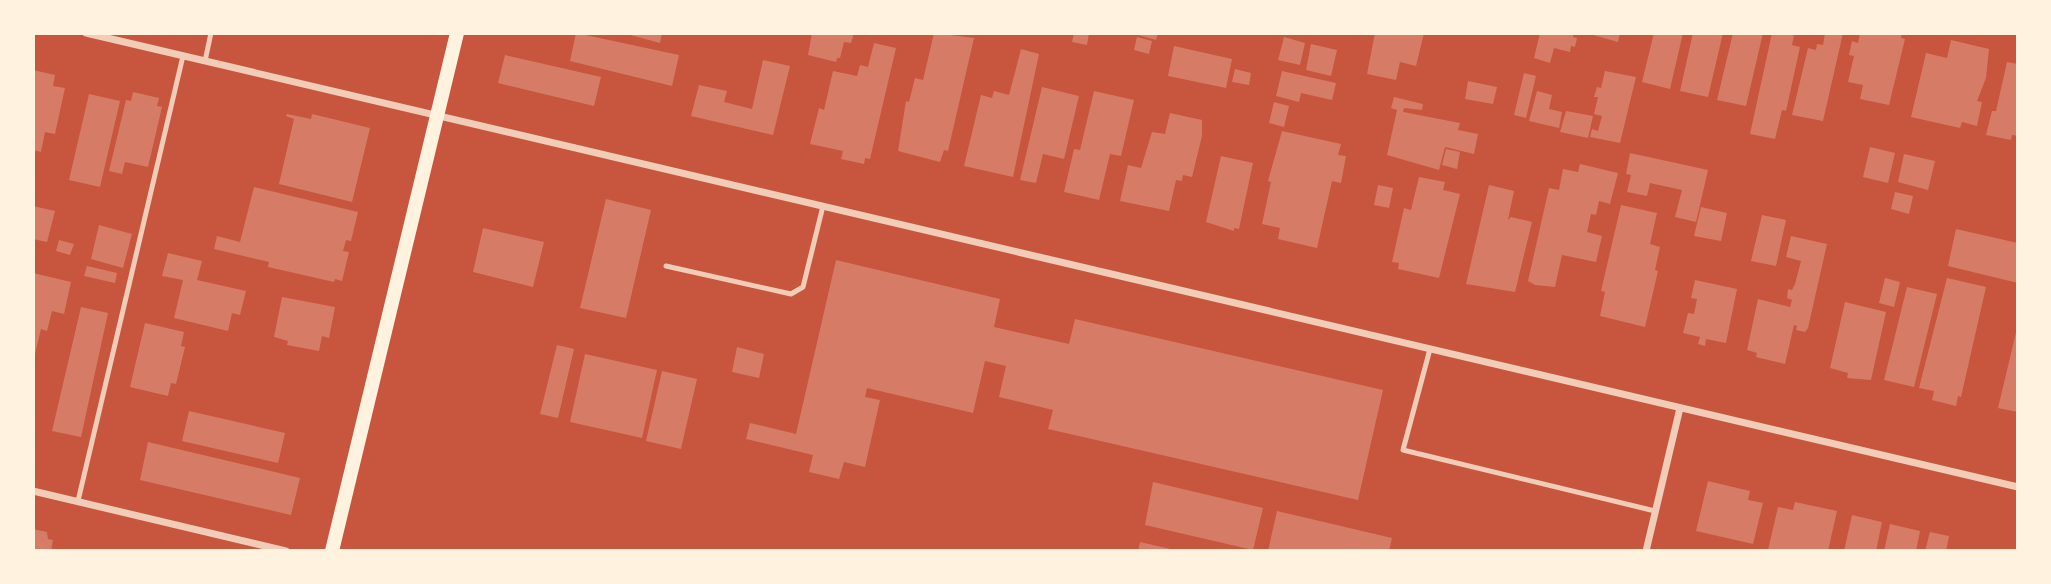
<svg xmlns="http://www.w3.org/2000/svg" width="2051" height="584" viewBox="0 0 2051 584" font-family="Ubuntu,sans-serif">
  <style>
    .building { fill: #d67c66 }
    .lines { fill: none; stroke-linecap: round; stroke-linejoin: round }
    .service { stroke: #f1ccb7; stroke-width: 5 }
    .minor { stroke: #f1ccb7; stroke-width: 7 }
    .secondary { stroke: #fff3e0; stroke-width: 14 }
  </style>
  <rect width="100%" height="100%" fill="#c8553d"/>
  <path class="building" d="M576 33 679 55 672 86 570 61Z
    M623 33H662L660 43Z
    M812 33H854L851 43 844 42 840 58H837L836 62 808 55Z
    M934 33 974 38 948 151 944 150 940 162 898 151 906 101 909 102 915 78 923 80Z
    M1074 33H1089L1087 45 1072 42Z
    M1131 33H1158L1156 40Z
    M1375 33H1424L1416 66 1400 62 1396 80 1367 74Z
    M1540 33H1574L1573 37 1577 38 1575 47 1571 46 1570 52 1554 48 1550 63 1534 58Z
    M1586 33H1620L1618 42Z
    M1654 33H1683L1670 89 1642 82Z
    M1693 33H1723L1708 97 1680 91Z
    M1733 33H1763L1746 106 1717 100Z
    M1772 33H1789L1794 36 1792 45 1800 47 1786 111 1782 110 1775 139 1750 134Z
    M1825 33H1843L1823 121 1792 115 1808 48 1816 50 1817 44 1823 45Z
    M1860 33H1902L1901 38 1905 39 1889 105 1860 99 1863 85 1848 82 1854 56 1849 55 1852 41 1858 43Z
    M1137 37 1152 41 1149 54 1134 50Z
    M1284 37 1305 43 1300 65 1278 60Z
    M1951 40 1989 49 1986 78 1977 101 1982 102 1977 126 1962 122 1960 128 1911 117 1926 53 1947 58Z
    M874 43 896 48 870 159 865 158 864 164 841 159 843 151 810 144 819 108 824 110 833 71 857 76 860 65 868 67Z
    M1311 44 1337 50 1331 76 1306 70Z
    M1174 46 1232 59 1226 88 1168 76Z
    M1021 49 1039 54 1013 177 964 166 981 95 992 98 994 91 1009 95Z
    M505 55 601 77 594 106 498 83Z
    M763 60 790 66 773 135 691 116 699 85 727 91 724 102 752 109Z
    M2007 62 2018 64V136L2012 135 2011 140 1986 135 1992 111H1996Z
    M1235 69 1251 73 1249 85 1232 82Z
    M33 70 55 75 53 86 65 88 55 134 45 132 41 152 33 150Z
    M1282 71 1336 83 1332 100 1301 93 1299 102 1276 96Z
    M1605 71 1636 77 1620 143 1590 137 1592 129 1598 131 1602 116 1594 114 1598 97H1594L1597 87 1601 88Z
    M1524 73 1536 76 1526 118 1514 115Z
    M1468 81 1497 87 1493 104 1465 99Z
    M1042 87 1079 96 1064 159 1043 154 1036 183 1020 180Z
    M1094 91 1134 100 1121 156 1110 154 1099 200 1064 192 1074 149 1080 150Z
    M1537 91 1552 95 1549 109 1562 112 1559 128 1529 121Z
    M133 92 159 98 157 106 162 107 148 167 125 162 122 174 109 171 126 100 131 101Z
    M89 94 120 101 100 187 69 180Z
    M1394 97 1423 104 1422 110 1404 108 1403 112 1460 123 1458 130 1478 134 1474 154 1445 147 1439 170 1387 155 1397 110 1391 108Z
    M1274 102 1289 106 1284 127 1269 123Z
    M1566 111 1593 116 1588 138 1560 132Z
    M1170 113 1202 120V136L1192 177 1183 175 1182 181 1176 180 1169 211 1120 201 1128 165 1141 168 1152 132 1165 134Z
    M287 114 311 119 312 114 370 128 352 202 279 184 294 119 286 116Z
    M1282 131 1341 144 1338 155 1346 156 1341 183 1332 181 1317 248 1278 239 1280 228 1262 224 1271 182 1268 181Z
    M1870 147 1895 153 1888 183 1863 177Z
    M1446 149 1460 152 1457 169 1442 165Z
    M1630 153 1708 170 1696 222 1675 217 1682 190 1650 183 1647 196 1627 192 1631 175 1626 174Z
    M1904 154 1935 161 1928 190 1898 182Z
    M1221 156 1253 163 1239 229 1234 228V231L1206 222Z
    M1580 164 1618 173 1610 204 1599 201 1596 215 1591 214 1587 232 1602 236 1596 262 1562 255 1555 287 1535 285 1528 281 1549 188 1559 190 1563 169 1578 172Z
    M1419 177 1445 182 1443 190 1460 194 1439 278 1398 269 1399 263 1392 262 1404 208 1411 210Z
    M1378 185 1393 188 1389 208 1374 205Z
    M1489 185 1514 191 1508 220 1511 217 1532 222 1515 292 1466 284Z
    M254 187 358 212 351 241 346 240 343 251 349 252 342 281 335 279 334 282 268 267 269 262 214 249 217 236 240 242Z
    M1895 192 1913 196 1909 214 1891 209Z
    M606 199 651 210 626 318 580 308Z
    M1621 205 1657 213 1650 244 1660 247 1655 270 1658 271 1645 327 1600 316 1605 292 1601 291Z
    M33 206 55 211 47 242 33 239Z
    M1701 207 1727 213 1721 241 1694 236Z
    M1762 215 1786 220 1776 266 1751 261Z
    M99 225 132 234 123 268 91 259Z
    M483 228 544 242 533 287 473 272Z
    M1956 229 2018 243V283L1948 266Z
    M1791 236 1827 244 1808 328 1805 332 1796 330 1797 326 1794 325 1785 364 1756 357 1757 353 1747 350 1758 299 1790 307 1792 300 1787 298 1788 289 1792 290 1795 284 1801 261 1786 257Z
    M59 240 74 244 70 255 56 251Z
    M168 253 202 261 197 280 246 291 240 315 232 313 228 331 174 318 183 280 162 276Z
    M836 260 1000 299 994 327 1069 344 1075 319 1383 390 1358 500 1048 429 1053 410 999 397 1006 366 985 361 973 413 867 388 865 397 880 400 865 467 844 462 839 479 809 472 813 455 746 439 750 423 796 434Z
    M87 266 117 273 115 283 84 276Z
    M33 273 71 282 64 314 52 311 47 331 41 329 34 358Z
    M1885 278 1900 282 1894 307 1879 303Z
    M1947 278 1986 287 1961 397 1958 396 1956 406 1932 400 1934 391 1919 388Z
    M1695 280 1737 289 1726 343 1706 339 1705 346 1698 344 1700 337 1683 333 1688 313 1694 314 1697 299 1691 298Z
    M1907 287 1937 294 1914 387 1884 380Z
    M282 297 335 307 329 338 322 336 319 351 287 345 288 341 274 337Z
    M1845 302 1886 312 1871 380 1847 378 1848 373 1830 368Z
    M81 307 108 313 81 437 52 431Z
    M145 323 184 332 181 346 185 347 176 384 171 383 168 396 130 387Z
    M2018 324V412L1998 408Z
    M557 345 574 349 558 418 540 414Z
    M737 347 764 354 759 378 732 372Z
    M585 354 657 370 642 438 570 422Z
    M662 371 697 379 681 449 646 441Z
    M189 411 285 433 278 463 182 441Z
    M148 442 300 478 291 515 140 480Z
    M1708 481 1750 491 1748 500 1763 503 1753 544 1696 531Z
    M1153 482 1263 508 1253 550 1145 525Z
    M1795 502 1837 511 1828 551 1768 550 1778 507 1793 510Z
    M1277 511 1392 538 1389 551H1268Z
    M1852 515 1882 522 1876 551H1844Z
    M1890 524 1920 531 1916 551H1884Z
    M33 529 47 532 48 539 53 540 51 551H33Z
    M1930 532 1949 536 1946 551H1925Z
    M1140 542 1175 550V551H1138Z"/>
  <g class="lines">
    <path class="service" d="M205 61 211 33
      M666 266 791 294 803 287 823 206
      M1430 349 1403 450 1655 511
      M78 501 183 56"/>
    <path class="minor" d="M86 33 2018 487
      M33 491 286 551
      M1646 551 1680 408"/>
    <path class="secondary" d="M332 551 457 33"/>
  </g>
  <rect width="2051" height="584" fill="none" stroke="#fff3e0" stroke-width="70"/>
</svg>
